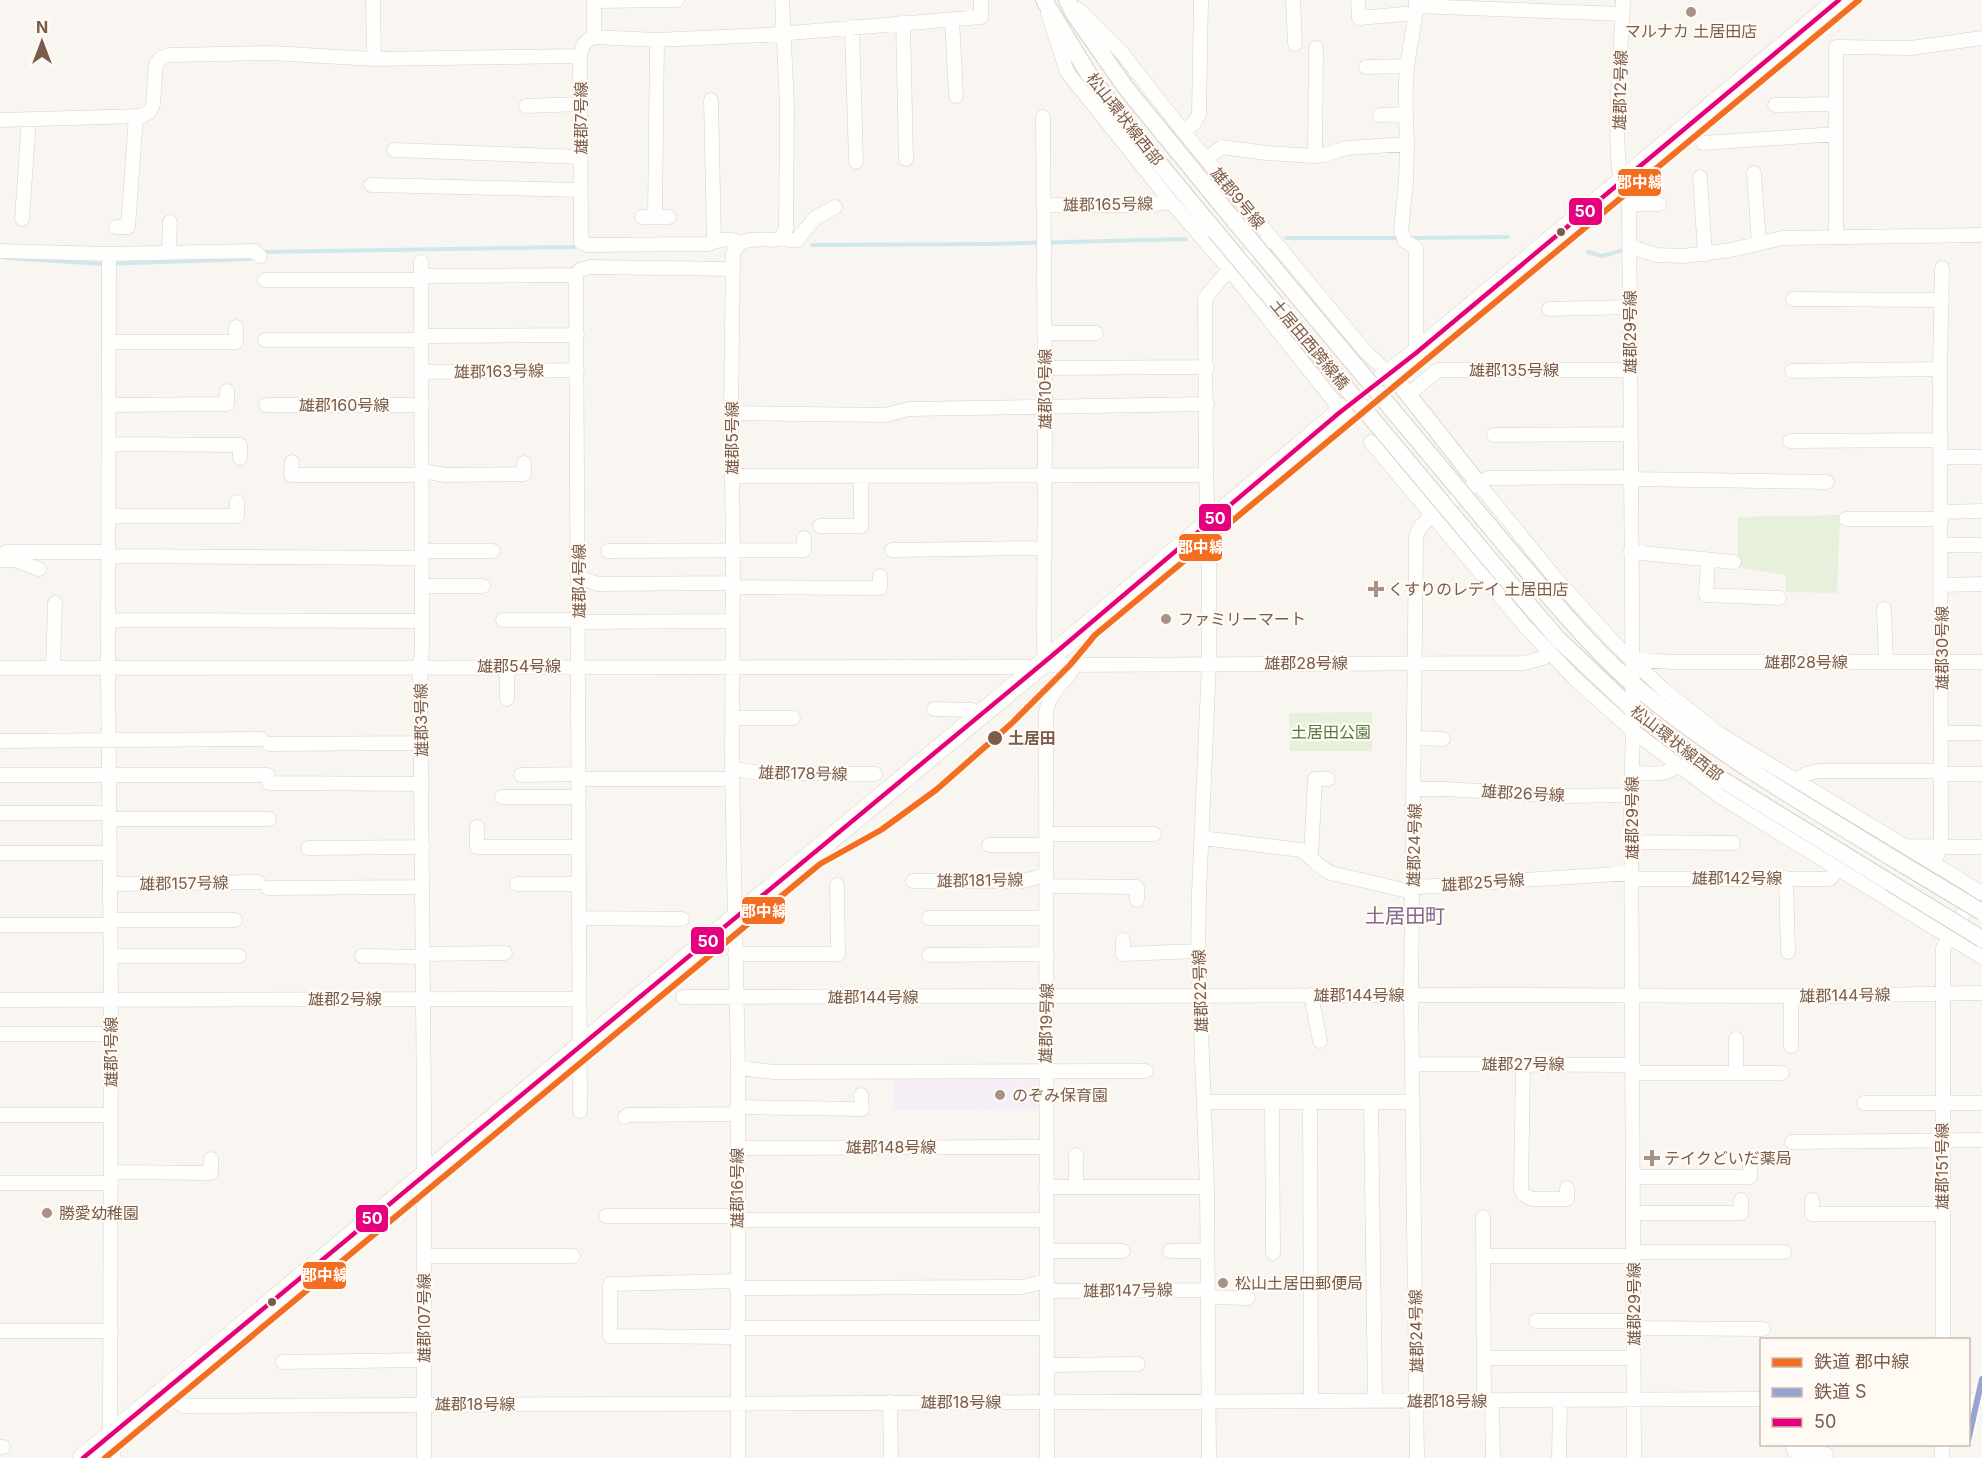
<svg xmlns="http://www.w3.org/2000/svg" width="1982" height="1458" viewBox="0 0 1982 1458" font-family="Inter,'Noto Sans JP',sans-serif">
  <style>
    .education { fill: #f6eef6 }
    .green { fill: #e7f0db }
    .lines { fill: none; stroke-linecap: round; stroke-linejoin: round }
    .stream { stroke: #d0e8ea; stroke-width: 4 }
    .minor-casing { stroke: #d7d1cb; stroke-width: 15 }
    .tertiary-casing { stroke: #d7d1cb; stroke-width: 18 }
    .secondary-casing { stroke: #d9d2cb; stroke-width: 21 }
    .minor { stroke: #fefefd; stroke-width: 14 }
    .tertiary { stroke: #fefefd; stroke-width: 16 }
    .secondary { stroke: #fefefd; stroke-width: 20 }
    .tertiary-bridge-casing { stroke: #d7d1cb; stroke-width: 18; stroke-linecap: butt }
    .tertiary-bridge { stroke: #fefefd; stroke-width: 16 }
    .bus-1-casing { stroke: #fffaf3; stroke-width: 9 }
    .bus-1 { stroke: #e5007d; stroke-width: 4.5 }
    .rail-1-casing { stroke: #fffaf3; stroke-width: 10 }
    .rail-2-casing { stroke: #fffaf3; stroke-width: 10 }
    .rail-1 { stroke: #f36e21; stroke-width: 6 }
    .rail-2 { stroke: #96a5cf; stroke-width: 6 }
    .poi-dot { fill: #a69286; stroke: #fffaf3; stroke-width: 2 }
    .bus-dot { fill: #7a5c4d; stroke: #fffaf3; stroke-width: 2 }
    .labels { text-anchor: middle; dominant-baseline: central; stroke-width: 4.5; stroke-linejoin: round; paint-order: stroke }
    .poi-label { font-size: 16px; fill: #7a5c4d; stroke: #fffaf3; text-anchor: start }
    .street-label { font-size: 16px; fill: #7a5c4d; stroke: #fffaf3 }
    .park-label { font-size: 16px; fill: #537a41; stroke: #fffaf3 }
    .stop-label { font-size: 16px; font-weight: bold; fill: #7a5c4d; stroke: #fffaf3; text-anchor: start }
    .quarter-label { font-size: 20px; fill: #846695; stroke: #fffaf3 }
    .line-badge { stroke: #fffaf3; stroke-width: 2 }
    .badge-label { font-size: 16px; text-anchor: middle; font-weight: bold; fill: #fff }
  </style>
  <rect width="100%" height="100%" fill="#f9f5f0"/>
  <path class="education" d="M1040 1075V1109L893 1110V1076Z"/>
  <path class="green" d="M1840 515 1837 593 1786 592V575L1738 567V517Z
    M1372 712V751H1290L1289 713Z"/>
  <g class="lines">
    <path class="stream" d="M1286 238H1397
      M1410 238 1508 237
      M812 245 988 244 1186 239
      M262 252 574 247
      M1588 252 1602 256 1624 250
      M7 258 103 264 250 259 256 255"/>
    <defs>
      <path id="minor" d="M373 0 374 59
        M594 0V37C584 41 582 46 580 56L581 242 587 245 708 244C716 240 731 237 739 243
        M1293 0 1295 44
        M1358 0 1359 18 1416 13
        M1623 0C1621 55 1614 114 1619 169 1620 181 1629 187 1629 204L1633 731 1631 795 1634 1458
        M594 1 677 0
        M1416 6 1623 14
        M1078 9 1122 53 1183 131 1365 351 1389 374
        M1048 13 1067 72 1171 202 1229 269 1333 400 1339 413
        M952 19 956 96
        M903 22 906 159
        M852 27 856 162
        M594 37 657 40 766 35 981 17V0
        M1366 67 1407 66
        M711 100 714 241
        M1775 105 1836 104
        M526 106 581 104
        M1380 115 1406 114
        M1043 117 1045 407 1044 650 1048 659 1060 665 1524 663 1543 658 1549 651
        M0 120 142 116 150 111 153 104 156 64 161 58 170 55 271 53 374 59 580 56
        M1183 131 1194 123 1199 114 1201 0
        M1703 143 1836 134
        M1407 144 1406 183 1401 230 1405 241 1416 248V353
        M394 150 581 157
        M1315 156 1316 48
        M1206 159 1222 147 1266 153 1315 156 1325 155 1346 148 1407 144C1406 119 1404 94 1407 69 1409 46 1416 24 1416 0
        M1754 173 1759 243
        M1700 177 1705 254
        M371 185 581 190
        M1629 204H1659
        M1044 205H1147L1171 202
        M642 217H669
        M655 217 657 40
        M22 219 29 119
        M116 227H128L136 116
        M783 237 789 240H797L815 218 835 207
        M1836 237V47L1911 48 1982 38
        M1630 247 1657 255 1684 256 1731 250 1782 238 1982 235
        M0 251 109 254 254 251 260 256
        M169 253 170 222
        M109 254 108 669 111 1000 110 1435 114 1458
        M421 262 422 651 420 667 424 1112V1458
        M421 276 576 275
        M265 280H421
        M1793 299 1942 300
        M1549 309 1630 307
        M1045 333H1096
        M421 336 577 335
        M265 340H421
        M109 342H236V327
        M1045 368 1207 367
        M1792 371 1940 369
        M421 372 577 370
        M1408 395 1438 370H1630
        M109 405 227 404V391
        M266 405H422
        M731 413 885 415 909 409 1207 404
        M1494 435 1631 434
        M1790 441 1941 440
        M1371 442 1524 625 1575 679 1633 731 1721 797 1982 957
        M109 444 240 445V458
        M1941 457H1982
        M292 462 291 475H422
        M422 471 445 475 524 474V463
        M732 476 1206 475
        M1478 483 1557 580 1619 648 1663 689 1718 733 1982 893
        M1941 512 1982 511
        M109 516H237V502
        M1846 519H1942
        M820 526H861V476
        M1942 545H1982
        M892 550 1044 548
        M422 551H493
        M608 551 804 550V538
        M6 552H109
        M1631 552 1734 562
        M109 556 422 558
        M0 560H15L39 569
        M1708 560 1706 595 1779 598
        M579 577 598 584 733 583
        M1942 585 1982 584
        M422 586H483
        M733 587 880 588V576
        M1884 609 1886 662
        M108 620 422 621
        M503 620H579
        M579 622 733 621
        M1631 659 1672 662H1982
        M507 666V699
        M0 668 1022 667 1060 665
        M53 668 55 603
        M934 709 972 710 979 714
        M732 718H793
        M1942 733H1982
        M1415 738 1443 739
        M0 741 261 739
        M269 744 421 743
        M732 768 759 773 875 774
        M1638 773C1652 773 1666 777 1676 765
        M0 775H268
        M521 775 579 774
        M579 779H732
        M1796 780 1806 774 1819 771H1933L1948 774H1982
        M269 783 422 784
        M1415 789H1446L1563 796 1631 795
        M502 797H579
        M0 813H109
        M109 819H269
        M477 827V847H579
        M1046 834H1154
        M1202 838 1301 850C1313 857 1317 867 1331 873L1408 891 1418 887 1632 873
        M1632 842 1733 843
        M989 845H1046
        M1906 846 1982 847
        M308 848 423 847
        M0 853H110
        M1311 856 1315 779H1328
        M1933 863 1941 847V838L1940 369 1942 268
        M1786 878 1788 952
        M1632 879H1830L1838 869
        M913 881H1023L1046 875
        M110 884 258 882
        M517 884H579
        M1046 886 1137 887V900
        M268 888 422 887
        M579 918 682 919
        M929 918H1046
        M110 920H235
        M0 925H110
        M1123 940V954L1198 951
        M422 954 505 953
        M735 954H838L837 885
        M929 955 1047 954
        M111 956H239
        M362 956 422 957
        M1311 995 1320 1041
        M683 997C1053 997 1423 993 1793 996 1856 997 1919 993 1982 993
        M0 1000 578 999
        M0 1034H111
        M1736 1039V1073
        M1791 1046V996
        M1412 1064 1633 1065
        M1523 1064 1521 1189 1523 1194 1532 1199H1567V1188
        M738 1068 774 1072 1146 1071
        M1633 1073H1782
        M1205 1102H1413
        M1272 1102 1273 1253
        M1310 1102 1311 1401
        M1371 1102 1375 1401
        M1864 1103H1982
        M737 1107 862 1109 861 1095
        M580 1111C577 832 579 554 576 275L580 270 590 267 733 269
        M0 1115H111
        M625 1117 628 1115 737 1114
        M1792 1142 1982 1140
        M737 1148 1045 1147
        M111 1172 211 1173V1159
        M1634 1177H1750V1166
        M0 1183H111
        M1046 1187H1207
        M1076 1187V1155
        M1812 1200V1214H1942
        M1634 1213H1741V1200
        M606 1216H737
        M1483 1217 1484 1401
        M737 1220H1046
        M1047 1251H1123
        M1170 1251H1207
        M1634 1252H1784
        M425 1256H573
        M1483 1256H1634
        M737 1281 610 1284V1336L737 1337
        M737 1288 1022 1287 1047 1281
        M1047 1291 1208 1290
        M1208 1297 1248 1298
        M1536 1321H1634
        M737 1328H1047
        M1634 1328 1763 1329
        M0 1331H111
        M1943 1340V948L1973 897
        M1484 1358H1634
        M283 1362 425 1360
        M1047 1365 1138 1364
        M164 1392 183 1406 1762 1399
        M1492 1401 1493 1458
        M1968 1401 1982 1400
        M890 1402 891 1458
        M1792 1444 1795 1452 1826 1454
        M0 1447H3
        M738 1458V1068L732 768 733 549 731 413 733 254C740 233 763 242 780 239L786 229 787 106 782 0
        M1047 1458 1046 714C1048 691 1065 684 1075 665
        M1209 1458 1207 1187 1198 951 1199 893 1209 664V542L1206 475 1205 298 1229 269 1271 238
        M1417 1458 1411 994 1416 538C1417 533 1419 529 1422 525 1430 516 1479 481 1489 478L1622 477 1630 479 1827 482
        M1559 1458 1560 1401
        M1942 1458V1444"/>
      <path id="tertiary" d="M1044 0 1088 73 1121 117 1215 231
        M1067 0 1074 14 1126 88 1232 218
        M1389 374 1399 383 1478 483
        M1512 553C1552 599 1593 651 1640 690 1720 756 1811 808 1899 862
        M1496 567 1558 639 1632 709 1723 780 1889 882"/>
      <path id="secondary" d="M83 1458 1048 659 1339 413 1416 353 1839 0"/>
    </defs>
    <use href="#minor" class="minor-casing"/>
    <use href="#tertiary" class="tertiary-casing"/>
    <use href="#secondary" class="secondary-casing"/>
    <use href="#minor" class="minor"/>
    <use href="#tertiary" class="tertiary"/>
    <use href="#secondary" class="secondary"/>
    <defs>
      <path id="tertiary-bridge" d="M1232 218 1512 553
        M1215 231 1496 567
        M1899 862 1982 912
        M1889 882 1982 939"/>
    </defs>
    <use href="#tertiary-bridge" class="tertiary-bridge-casing"/>
    <use href="#tertiary-bridge" class="tertiary-bridge"/>
    <defs>
      <path id="bus-1" d="M83 1458 1048 659 1339 413 1416 353 1839 0"/>
    </defs>
    <use href="#bus-1" class="bus-1-casing"/>
    <use href="#bus-1" class="bus-1"/>
    <defs>
      <path id="rail-1" d="M105 1458 820 864 881 830 936 790 1011 724 1070 665 1095 635 1859 0"/>
      <path id="rail-2" d="M1968 1441 1982 1379"/>
    </defs>
    <use href="#rail-1" class="rail-1-casing"/>
    <use href="#rail-2" class="rail-2-casing"/>
    <use href="#rail-1" class="rail-1"/>
    <use href="#rail-2" class="rail-2"/>
  </g>
  <g class="poi-dot">
    <circle cx="1691" cy="12" r="6"/>
    <path d="M1373 580h6v6h6v6h-6v6h-6v-6h-6v-6h6z"/>
    <circle cx="1166" cy="619" r="6"/>
    <circle cx="1000" cy="1095" r="6"/>
    <path d="M1649 1149h6v6h6v6h-6v6h-6v-6h-6v-6h6z"/>
    <circle cx="47" cy="1213" r="6"/>
    <circle cx="1223" cy="1283" r="6"/>
  </g>
  <g class="bus-dot">
    <circle cx="1561" cy="232" r="5"/>
    <circle cx="995" cy="738" r="8"/>
    <circle cx="272" cy="1302" r="5"/>
  </g>
  <g class="labels">
    <g class="poi-label">
      <text x="1691" y="31" text-anchor="middle">マルナカ 土居田店</text>
      <text x="1388" y="589">くすりのレデイ 土居田店</text>
      <text x="1178" y="619">ファミリーマート</text>
      <text x="1012" y="1095">のぞみ保育園</text>
      <text x="1664" y="1158">テイクどいだ薬局</text>
      <text x="59" y="1213">勝愛幼稚園</text>
      <text x="1235" y="1283">松山土居田郵便局</text>
    </g>
    <g class="street-label">
      <text transform="translate(1620 90) rotate(-89)">雄郡12号線</text>
      <text transform="translate(581 118) rotate(-90)">雄郡7号線</text>
      <text transform="translate(1125 119) rotate(52)">松山環状線西部</text>
      <text transform="translate(1238 198) rotate(50)">雄郡9号線</text>
      <text transform="translate(1108 204) rotate(-1)">雄郡165号線</text>
      <text transform="translate(1630 332) rotate(-90)">雄郡29号線</text>
      <text transform="translate(1310 344) rotate(50)">土居田西跨線橋</text>
      <text x="1514" y="370">雄郡135号線</text>
      <text transform="translate(499 371) rotate(-1)">雄郡163号線</text>
      <text transform="translate(1045 389) rotate(-90)">雄郡10号線</text>
      <text x="344" y="405">雄郡160号線</text>
      <text transform="translate(732 438) rotate(-90)">雄郡5号線</text>
      <text transform="translate(579 581) rotate(-90)">雄郡4号線</text>
      <text transform="translate(1942 648) rotate(-90)">雄郡30号線</text>
      <text x="1806" y="662">雄郡28号線</text>
      <text x="1306" y="663">雄郡28号線</text>
      <text x="519" y="666">雄郡54号線</text>
      <text transform="translate(421 720) rotate(-91)">雄郡3号線</text>
      <text transform="translate(1677 743) rotate(38)">松山環状線西部</text>
      <text transform="translate(803 773) rotate(1)">雄郡178号線</text>
      <text transform="translate(1523 793) rotate(3)">雄郡26号線</text>
      <text transform="translate(1632 818) rotate(-90)">雄郡29号線</text>
      <text transform="translate(1414 845) rotate(-89)">雄郡24号線</text>
      <text x="1737" y="878">雄郡142号線</text>
      <text transform="translate(980 880) rotate(-1)">雄郡181号線</text>
      <text transform="translate(1483 882) rotate(-4)">雄郡25号線</text>
      <text transform="translate(184 883) rotate(-1)">雄郡157号線</text>
      <text transform="translate(1200 991) rotate(-92)">雄郡22号線</text>
      <text x="1359" y="995">雄郡144号線</text>
      <text transform="translate(1845 995) rotate(-1)">雄郡144号線</text>
      <text x="873" y="997">雄郡144号線</text>
      <text x="345" y="999">雄郡2号線</text>
      <text transform="translate(1046 1023) rotate(-89)">雄郡19号線</text>
      <text transform="translate(111 1052) rotate(-90)">雄郡1号線</text>
      <text x="1523" y="1064">雄郡27号線</text>
      <text x="891" y="1147">雄郡148号線</text>
      <text transform="translate(1942 1166) rotate(-90)">雄郡151号線</text>
      <text transform="translate(737 1188) rotate(-90)">雄郡16号線</text>
      <text transform="translate(1128 1290) rotate(-1)">雄郡147号線</text>
      <text transform="translate(1634 1304) rotate(-90)">雄郡29号線</text>
      <text transform="translate(424 1318) rotate(-90)">雄郡107号線</text>
      <text transform="translate(1416 1331) rotate(-91)">雄郡24号線</text>
      <text x="1447" y="1401">雄郡18号線</text>
      <text x="961" y="1402">雄郡18号線</text>
      <text x="475" y="1404">雄郡18号線</text>
    </g>
    <g class="park-label">
      <text x="1331" y="732">土居田公園</text>
    </g>
    <g class="stop-label">
      <text x="1008" y="738">土居田</text>
    </g>
    <g class="quarter-label">
      <text x="1405" y="916">土居田町</text>
    </g>
  </g>
  <g class="line-badge">
    <rect x="1617" y="168" width="45" height="29" rx="6" fill="#f36e21"/>
    <rect x="1568" y="197" width="35" height="29" rx="6" fill="#e5007d"/>
    <rect x="1198" y="503" width="34" height="29" rx="6" fill="#e5007d"/>
    <rect x="1178" y="533" width="45" height="29" rx="6" fill="#f36e21"/>
    <rect x="741" y="896" width="45" height="29" rx="6" fill="#f36e21"/>
    <rect x="690" y="926" width="35" height="29" rx="6" fill="#e5007d"/>
    <rect x="355" y="1204" width="34" height="29" rx="6" fill="#e5007d"/>
    <rect x="302" y="1261" width="45" height="29" rx="6" fill="#f36e21"/>
  </g>
  <g class="badge-label">
    <text x="1640" y="188">郡中線</text>
    <text x="1585" y="217">50</text>
    <text x="1215" y="524">50</text>
    <text x="1201" y="553">郡中線</text>
    <text x="764" y="917">郡中線</text>
    <text x="708" y="947">50</text>
    <text x="372" y="1224">50</text>
    <text x="325" y="1281">郡中線</text>
  </g>
  <rect x="1760" y="1338" width="210" height="108" fill="#fffaf3" stroke="#cabbb1" stroke-width="1.5"/>
  <rect x="1772" y="1358" width="30" height="9" fill="#f36e21" stroke="#cabbb1" stroke-width="1.5"/>
  <text x="1814" y="1368" font-size="18" fill="#7a5c4d">鉄道 郡中線</text>
  <rect x="1772" y="1388" width="30" height="9" fill="#96a5cf" stroke="#cabbb1" stroke-width="1.5"/>
  <text x="1814" y="1398" font-size="18" fill="#7a5c4d">鉄道 S</text>
  <rect x="1772" y="1418" width="30" height="9" fill="#e5007d" stroke="#cabbb1" stroke-width="1.5"/>
  <text x="1814" y="1428" font-size="18" fill="#7a5c4d">50</text>
  <g transform="translate(42 42)" stroke="#fffaf3" stroke-width="4.5" paint-order="stroke">
  <path d="M0-4.5L10 22L0 15L-10 22Z" fill="#7a5c4d"/>
  <text y="-9" font-size="16" font-weight="bold" text-anchor="middle" fill="#7a5c4d">N</text>
  </g>
</svg>
